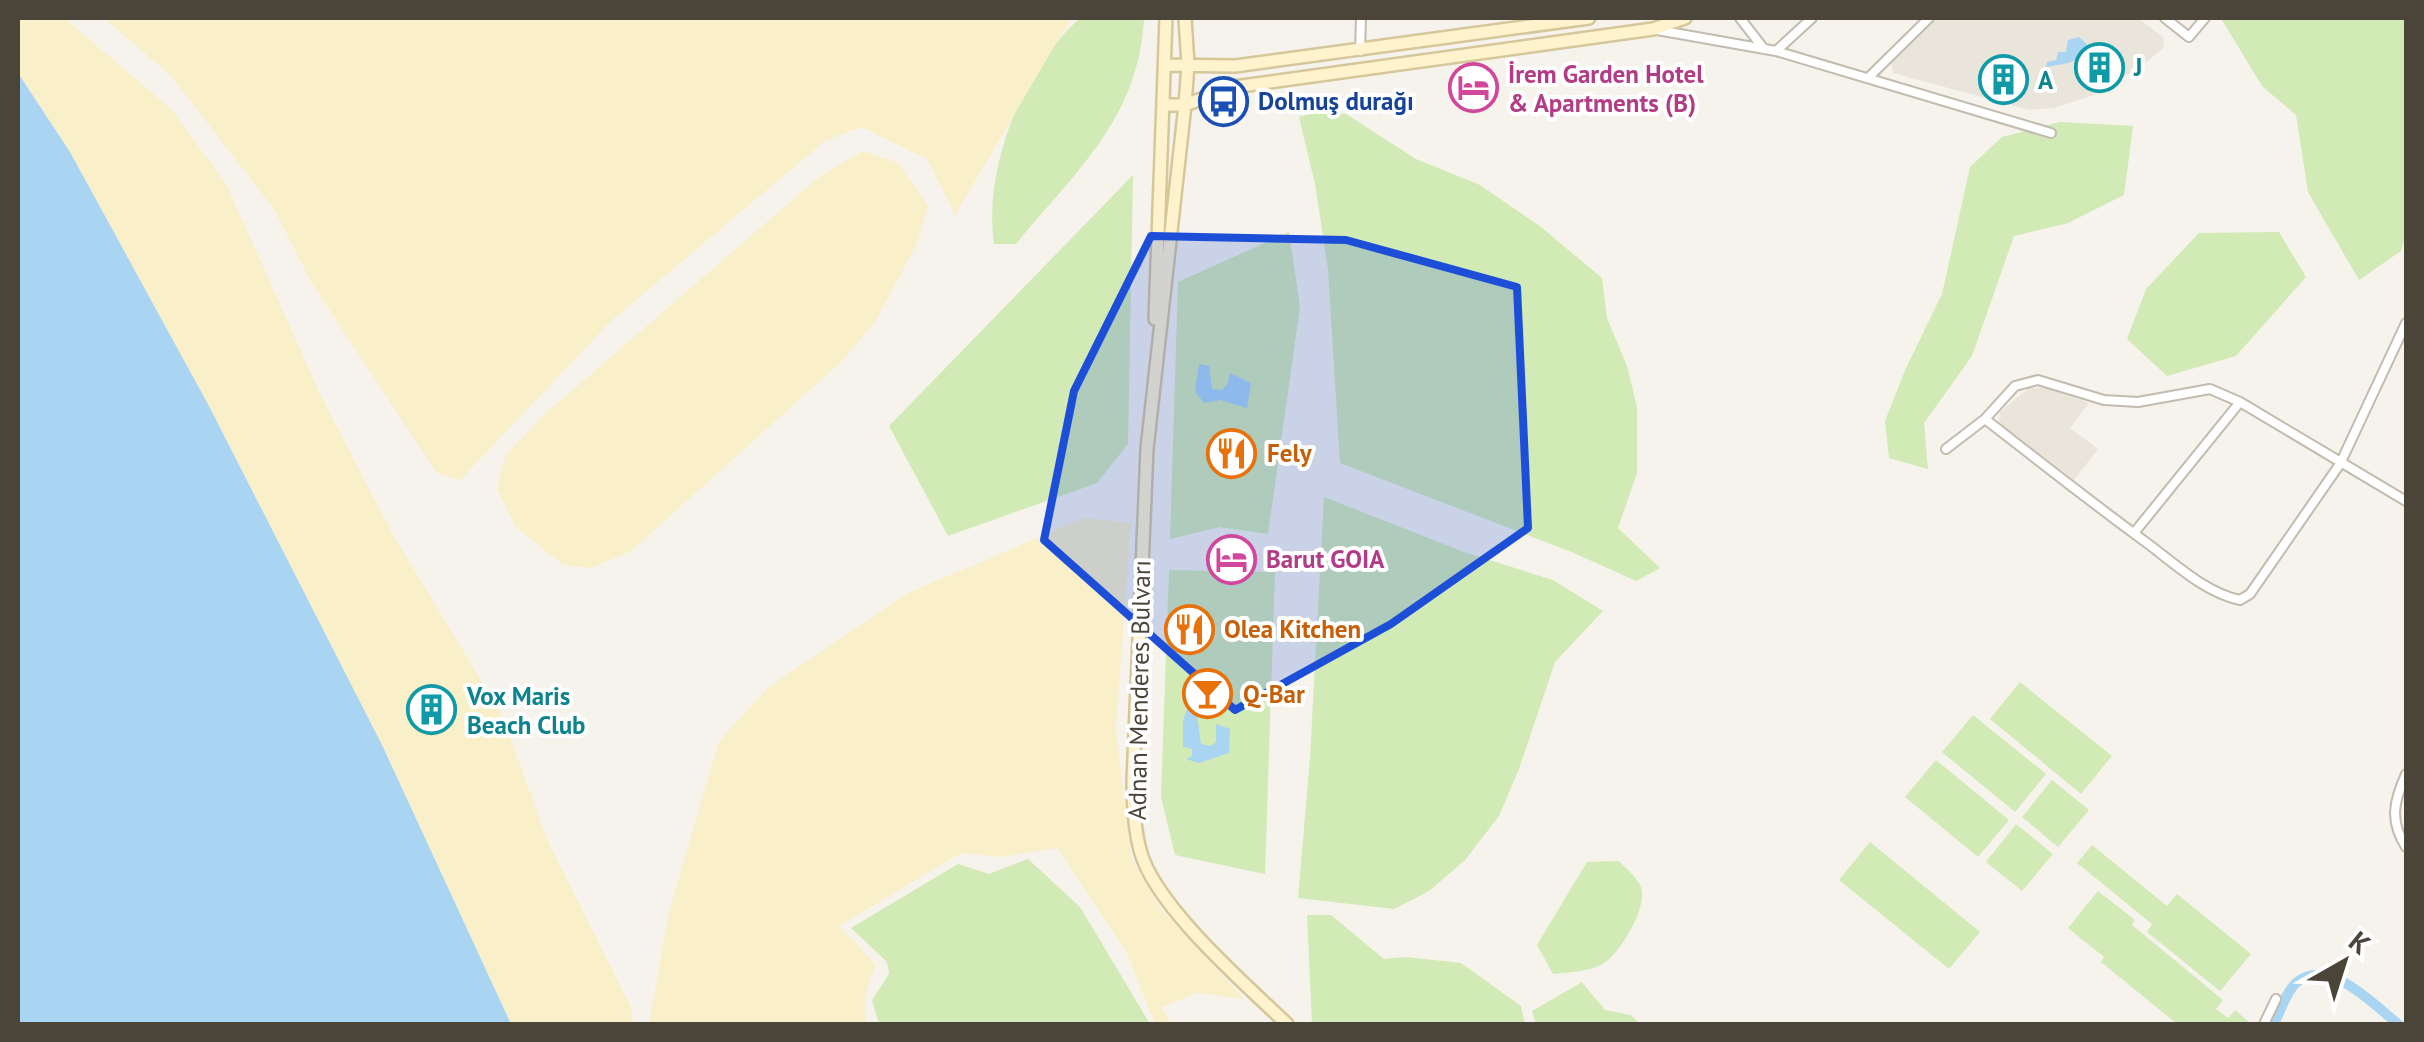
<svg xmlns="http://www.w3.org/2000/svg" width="2424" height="1042" viewBox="0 0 2424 1042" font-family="'PT Sans',sans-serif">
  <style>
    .residential { fill: #eae5da }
    .green { fill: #d2eab5 }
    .sand { fill: #f9efc9 }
    .water { fill: #a9d4f2 }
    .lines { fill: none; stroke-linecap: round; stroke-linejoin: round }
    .canal { stroke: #a9d4f2; stroke-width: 10 }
    .minor-casing { stroke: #c2bbae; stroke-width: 12 }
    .secondary-casing { stroke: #d6c79b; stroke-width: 16 }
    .minor { stroke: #fff; stroke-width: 8 }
    .secondary { stroke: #fff3cd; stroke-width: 11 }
    .marked { fill: #1d4ed8; fill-opacity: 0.2; stroke: #1d4ed8; stroke-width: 8; stroke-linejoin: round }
    .labels { text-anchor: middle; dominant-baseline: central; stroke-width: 8; stroke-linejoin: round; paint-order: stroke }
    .culture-label { font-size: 25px; font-weight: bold; fill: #0d838f; stroke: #fff; text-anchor: start }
    .hotel-label { font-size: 25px; font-weight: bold; fill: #b23c85; stroke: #fff; text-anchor: start }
    .transit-label { font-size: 25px; font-weight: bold; fill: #164399; stroke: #fff; text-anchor: start }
    .food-label { font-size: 25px; font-weight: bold; fill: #c56008; stroke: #fff; text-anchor: start }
    .street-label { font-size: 25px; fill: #4b4439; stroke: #fff }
  </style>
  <rect width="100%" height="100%" fill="#f6f3ec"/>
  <path class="residential" d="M1937 18H2138L2164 38 2163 48 2142 66 2091 96 2054 108 2029 110 1893 73 1891 62Z
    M2029 388H2044L2089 403 2070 428 2098 449 2074 480 1999 423 2000 412Z"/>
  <path class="green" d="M1080 18H1144C1139 118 1076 171 1016 244H994C983 167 1023 69 1080 18Z
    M2224 18H2406V234L2401 251 2359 280 2308 192 2296 115 2262 86 2222 20Z
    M1321 111 1346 114 1416 159 1480 185 1541 227 1602 278 1607 318 1627 366 1637 407V473L1618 528 1660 568 1636 581 1574 553 1340 463 1328 269 1315 184 1299 117Z
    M2060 122 2133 126 2124 195 2068 223 2014 236 1972 356 1924 423 1928 469 1889 458 1885 421 1906 368 1942 294 1970 167 2002 137Z
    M1133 175 1128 444 1097 483 948 536 889 426Z
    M1289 232 1300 307 1268 534 1220 527 1170 539 1178 282Z
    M2279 232 2306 277 2236 356 2167 376 2127 339 2146 289 2199 233Z
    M1324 497 1464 552 1553 580 1603 611 1555 662 1519 769 1499 816 1465 860 1429 891 1394 909 1298 898 1310 758Z
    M1169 570 1275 572 1265 874 1175 855 1161 797Z
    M2020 682 2112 756 2081 794 1990 719Z
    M1973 715 2046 774 2015 812 1942 752Z
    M1936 760 2009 820 1978 857 1905 797Z
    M2052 780 2089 810 2058 847 2022 817Z
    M2016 824 2053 854 2022 891 1986 862Z
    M1870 842 1980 932 1949 969 1839 880Z
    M2092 845 2167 906 2177 894 2251 954 2220 991 2147 932 2152 924 2077 863Z
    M1028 859 1080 907 1150 1024H879L872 1000 889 974 887 962 851 928 958 864 989 874Z
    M1619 861C1625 868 1636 876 1640 885 1650 904 1622 949 1607 961 1593 972 1569 972 1553 974L1537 945 1587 862Z
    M2098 891 2135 920 2132 925 2223 1000 2216 1009 2228 1018 2235 1010 2251 1024H2177L2101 962 2104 957 2068 928Z
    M1307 915H1331L1384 959 1406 957 1461 963 1521 1006 1525 1024H1312Z
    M1582 982 1605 1010 1631 1015 1640 1024H1536L1532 1011Z"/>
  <path class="sand" d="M18 18H64L171 109 226 184 322 398 393 535 501 713 548 842 631 1007 633 1024H511L382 745 210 408 70 152 18 73Z
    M104 18H1071L955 215 927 159 861 127 825 141 610 322 460 480 437 473 311 282 274 209 171 76Z
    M863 151 898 163 928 206 916 245 876 320 843 360 631 551 591 568 563 565 516 527 497 489 506 455 545 414 820 176Z
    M1084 518 1131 523 1116 727 1131 858 1160 908 1244 999 1196 993 1162 1007 1171 1024H1155L1127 953 1058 848 1001 857 961 853 839 926 876 965C867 984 861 1004 867 1024H649L669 912 719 741 769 687 908 593Z"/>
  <path class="water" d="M2079 37 2087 44 2085 54 2069 63 2046 67 2047 62 2056 60 2058 52H2066L2068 40Z
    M18 73 70 152 210 408 382 745 511 1024H18Z
    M1199 364 1209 366 1212 389 1222 390 1228 383 1230 373 1251 383 1247 408 1220 400 1204 403 1195 391Z
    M1196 707 1201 744 1211 746 1216 742V724L1230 729 1229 753 1199 763 1186 759 1192 756V749L1183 747V721L1187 709Z"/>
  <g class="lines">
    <path class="canal" d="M2274 1024C2280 1012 2286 992 2296 983 2329 955 2375 1006 2398 1024"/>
    <defs>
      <path id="minor" d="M1740 18 1764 49
        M2165 18 2189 37 2205 18
        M1657 30 1776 51 2051 133
        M1360 51 1361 18
        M1776 51 1812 18
        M1868 78 1929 18
        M1985 419C2039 461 2092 503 2147 543 2175 564 2206 593 2240 600L2250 594 2340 464 2406 323
        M1946 449 1985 419 2015 386 2038 380 2104 400 2138 402 2210 389 2240 402 2406 501
        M2134 533 2240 402
        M2406 774C2394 801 2389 821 2406 847
        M2264 1024 2276 999"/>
      <path id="secondary" d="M1185 18 1188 65 1185 105 1147 449 1133 781C1133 804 1134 827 1140 850 1154 905 1245 984 1287 1024
        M1165 65 1235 66 1589 18
        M1164 105H1185L1234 87 1653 29 1685 18
        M1155 319 1166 18"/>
    </defs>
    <use href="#minor" class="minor-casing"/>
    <use href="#secondary" class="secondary-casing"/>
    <use href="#minor" class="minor"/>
    <use href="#secondary" class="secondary"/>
  </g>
  <path class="marked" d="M1151 236 1346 240 1517 287 1528 528 1391 624 1235 710 1044 540 1074 391Z"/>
  <defs>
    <symbol id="building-ring" viewBox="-11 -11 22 22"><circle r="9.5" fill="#fff" stroke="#0f9aa8" stroke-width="1.5"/><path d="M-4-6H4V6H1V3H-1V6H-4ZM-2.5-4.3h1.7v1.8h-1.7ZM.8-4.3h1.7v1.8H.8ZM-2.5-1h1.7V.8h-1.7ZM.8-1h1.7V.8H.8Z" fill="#0f9aa8"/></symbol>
    <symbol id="hotel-ring" viewBox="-11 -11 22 22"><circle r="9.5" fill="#fff" stroke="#d1479c" stroke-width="1.5"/><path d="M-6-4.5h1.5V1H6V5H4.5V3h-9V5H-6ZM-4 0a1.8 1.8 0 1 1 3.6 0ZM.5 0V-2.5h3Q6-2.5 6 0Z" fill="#d1479c"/></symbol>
    <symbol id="bus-ring" viewBox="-11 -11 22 22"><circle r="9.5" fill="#fff" stroke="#1a4fb4" stroke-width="1.5"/><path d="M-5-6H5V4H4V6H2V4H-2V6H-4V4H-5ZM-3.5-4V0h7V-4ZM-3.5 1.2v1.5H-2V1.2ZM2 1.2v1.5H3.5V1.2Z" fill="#1a4fb4"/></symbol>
    <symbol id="restaurant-ring" viewBox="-11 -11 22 22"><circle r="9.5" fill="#fff" stroke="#e8710a" stroke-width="1.5"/><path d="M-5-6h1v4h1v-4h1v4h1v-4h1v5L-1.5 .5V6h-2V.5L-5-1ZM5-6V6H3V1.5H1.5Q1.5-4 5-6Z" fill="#e8710a"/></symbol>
    <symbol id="bar-ring" viewBox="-11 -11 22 22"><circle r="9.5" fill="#fff" stroke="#e8710a" stroke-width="1.5"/><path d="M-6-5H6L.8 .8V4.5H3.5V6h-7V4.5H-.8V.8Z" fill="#e8710a"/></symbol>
  </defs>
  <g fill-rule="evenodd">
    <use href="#building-ring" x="2072" y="40" width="55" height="55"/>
    <use href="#building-ring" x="1976" y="52" width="55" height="55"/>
    <use href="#hotel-ring" x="1446" y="60" width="55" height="55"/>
    <use href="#bus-ring" x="1196" y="74" width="55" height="55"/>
    <use href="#restaurant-ring" x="1204" y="426" width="55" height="55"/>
    <use href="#hotel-ring" x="1204" y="532" width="55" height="55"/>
    <use href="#restaurant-ring" x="1162" y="602" width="55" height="55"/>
    <use href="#bar-ring" x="1180" y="666" width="55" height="55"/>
    <use href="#building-ring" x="404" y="682" width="55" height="55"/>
  </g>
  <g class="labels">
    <g class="culture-label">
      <text x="2134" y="67">J</text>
      <text x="2038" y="80">A</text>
      <text x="467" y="696">Vox Maris<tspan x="467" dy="29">Beach Club</tspan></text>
    </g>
    <g class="hotel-label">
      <text x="1508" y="74">İrem Garden Hotel<tspan x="1508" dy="29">&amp; Apartments (B)</tspan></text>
      <text x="1266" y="559">Barut GOIA</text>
    </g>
    <g class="transit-label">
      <text x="1258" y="101">Dolmuş durağı</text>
    </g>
    <g class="food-label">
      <text x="1267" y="453">Fely</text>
      <text x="1224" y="629">Olea Kitchen</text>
      <text x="1243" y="694">Q-Bar</text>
    </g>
    <g class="street-label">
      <text transform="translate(1139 690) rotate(-89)">Adnan Menderes Bulvarı</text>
    </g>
  </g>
  <rect width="2424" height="1042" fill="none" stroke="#4b4439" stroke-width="40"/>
  <g transform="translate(2344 962) rotate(39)" stroke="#ffffff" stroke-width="8" paint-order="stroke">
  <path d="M0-8L18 38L0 25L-18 38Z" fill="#4b4439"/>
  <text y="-15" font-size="28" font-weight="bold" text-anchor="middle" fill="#4b4439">K</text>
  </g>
</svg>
